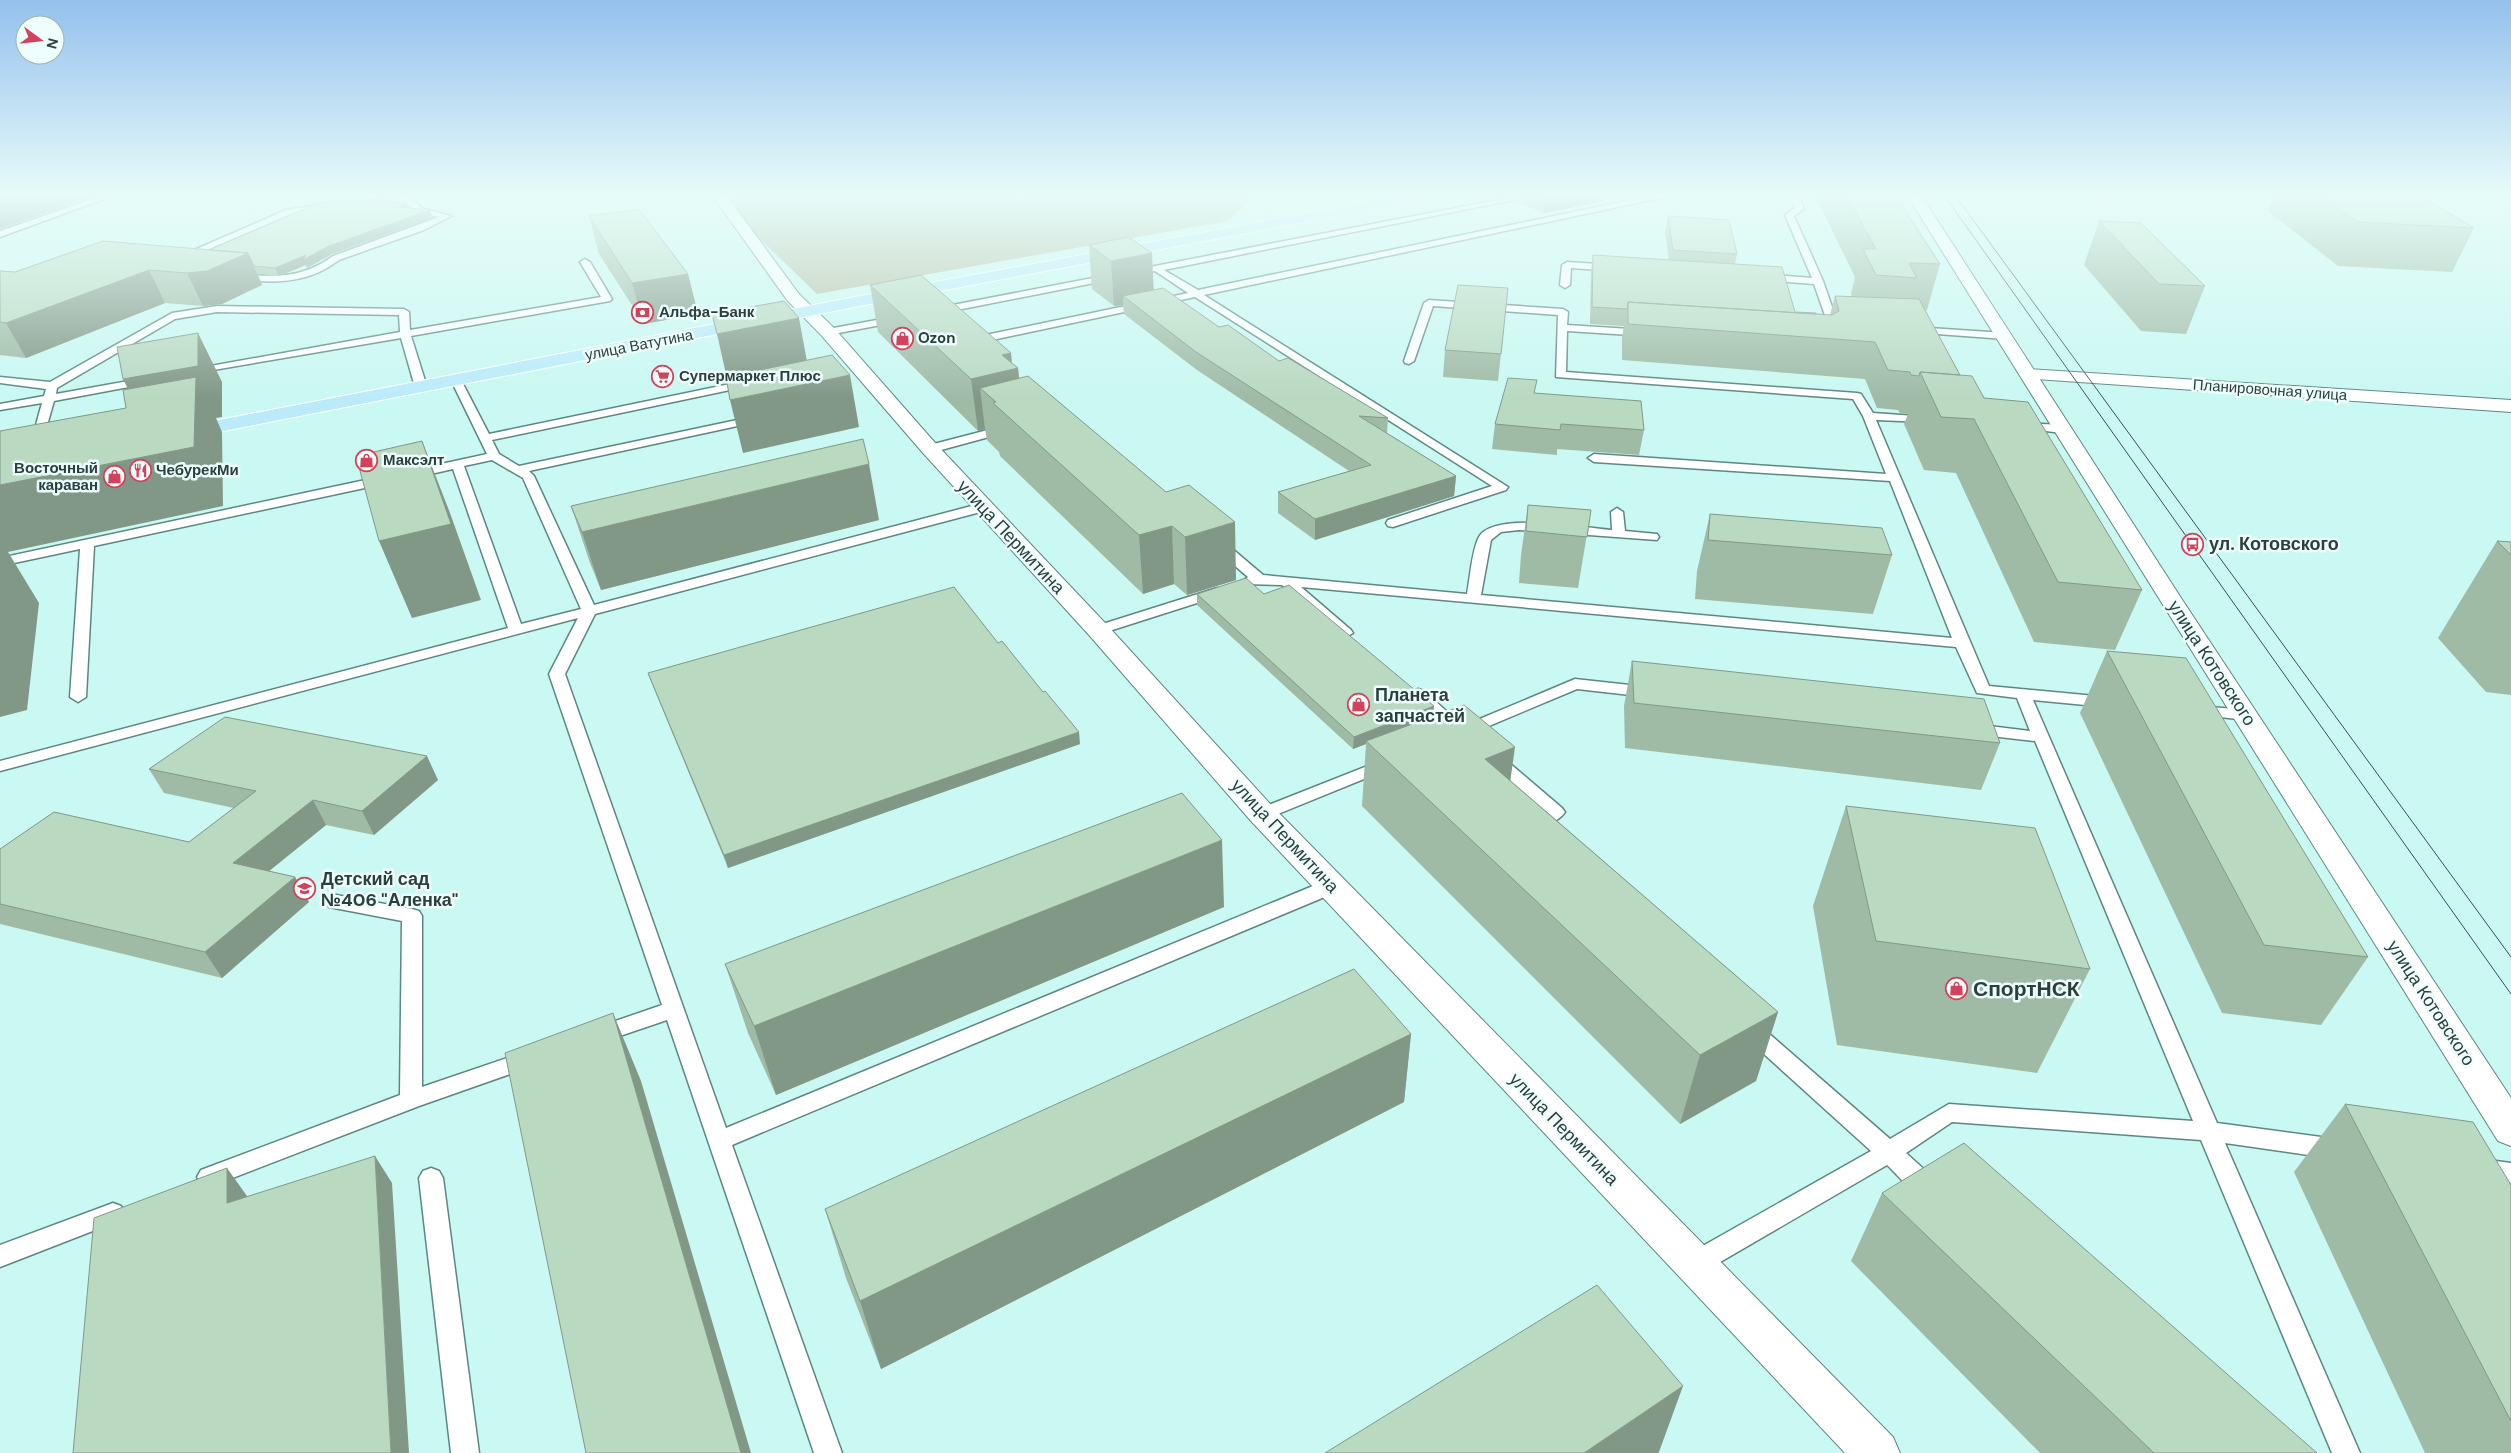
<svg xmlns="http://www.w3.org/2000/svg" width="2511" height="1453" viewBox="0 0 2511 1453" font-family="'DM Sans',sans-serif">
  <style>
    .green { fill: #b7bea3 }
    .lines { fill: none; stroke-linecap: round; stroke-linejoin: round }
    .lane-casing { stroke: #5d8783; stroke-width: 3 }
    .street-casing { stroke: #5d8783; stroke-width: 2 }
    .secondary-casing { stroke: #5d8783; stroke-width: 2 }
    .primary-casing { stroke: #fff; stroke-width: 2 }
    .lane { fill: #fff; fill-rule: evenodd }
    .street { fill: #fff; fill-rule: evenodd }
    .secondary { fill: #fff; fill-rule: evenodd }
    .primary { fill: #bbebfb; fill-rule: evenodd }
    .tram { stroke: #3d524f; stroke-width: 1 }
    .wall { fill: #9fbba6 }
    .shaded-wall { fill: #829887 }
    .building { fill: #b9d9c1; stroke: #829887 }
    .labels { text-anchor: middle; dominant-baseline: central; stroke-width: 5; stroke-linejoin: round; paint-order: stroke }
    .far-poi-label { font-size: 15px; font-weight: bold; fill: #2d3f3d; stroke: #edfefc; text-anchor: start }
    .far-street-label { font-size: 15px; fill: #2d3f3d; stroke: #edfefc }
    .street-label { font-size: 18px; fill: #2d3f3d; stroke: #edfefc }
    .poi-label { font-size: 18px; font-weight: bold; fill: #2d3f3d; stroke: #edfefc; text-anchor: start }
    .near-poi-label { font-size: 21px; font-weight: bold; fill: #2d3f3d; stroke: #edfefc; text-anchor: start }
  </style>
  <rect width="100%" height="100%" fill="#caf8f2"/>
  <path class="green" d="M738 195H1255L1228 221 817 294 723 203Z"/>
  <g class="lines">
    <defs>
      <path id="lane" d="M104 195H115L0 237V231Z
        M407 195H417L408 200 417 203 421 208 451 216 424 230 339 260C314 279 288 283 257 281 250 281 240 282 234 277L239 274C276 277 301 279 333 256L439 217 415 212 411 207 400 203 361 205 357 203Z
        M1523 195H1538L1164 270 1198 290 1655 195H1669L1665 197 1204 295 1508 487 1506 490 1393 527 1388 526 1386 523 1388 520 1492 486 1195 297 983 342 985 344 980 347 971 340 976 337 1188 293 1155 271 937 314 932 311 937 308Z
        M1790 195H1798L1804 209 1794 216 1823 281 1838 324 1837 326 1828 324 1814 284 1763 280 1758 277 1763 274 1812 278 1785 215 1795 208Z
        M324 204 328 206 327 208 291 214 186 259 178 257 286 210Z
        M585 259 590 262 612 299 610 301 411 336 427 387 425 389 421 390 415 387 401 338 190 374 189 372 194 369 400 332 399 315 217 312 175 319 57 388 56 394 145 378 150 381 145 384 54 401 41 446H33L31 443 42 403 0 410V404L44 396 46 389 0 383V377L50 382 172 313 217 306 404 309 409 312 410 330 601 297 580 262Z
        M1567 262 1614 265 1619 268 1614 271 1571 268 1570 285 1565 288 1560 285 1562 265Z
        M1429 300 1563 309 1568 312 1567 325 1646 330 1651 333 1646 336 1567 331 1566 372 1857 393 1861 394 1873 413 1930 417V421L1926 422 1876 420 1989 686 2106 697 2114 702 2106 707 2033 700 2217 1123 2336 1139 2344 1142 2347 1149 2344 1156 2336 1159 2225 1143 2360 1453H2332L2201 1140 1952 1122 1906 1153 1937 1181 1941 1188 1937 1195C1918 1202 1900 1177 1887 1165L1703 1272 1694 1275 1685 1272 1682 1264 1685 1256 1871 1151 1744 1036 1741 1030 1744 1024 1751 1022 1758 1024 1890 1139 1949 1104 2193 1121 2035 741 1973 734 1965 729 1973 724 2030 731 2017 698 1977 693 1956 647 1301 587 1351 630 1353 633 1346 637 1341 636 1282 585 1245 584 1243 581 1248 577 1213 547 1211 544 1213 541H1223L1263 575 1467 594C1470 578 1472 550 1479 537 1493 511 1586 528 1612 530L1611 512 1617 508 1623 512 1625 531 1657 534 1659 537 1657 540 1519 530 1501 532 1491 540 1481 595 1952 638 1890 481 1594 462 1588 458 1594 454 1886 474 1863 416 1853 399 1556 377 1558 315 1433 306 1414 361 1409 364 1405 363 1404 361 1424 303Z
        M898 316 902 317V321L828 335 823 332 828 329Z
        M1914 327 2005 333 2010 336 2005 339 1910 332V328Z
        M456 377 461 380 489 434 749 380 754 383 749 386 492 440 499 454 519 466 756 416 762 419 756 422 529 471 534 476 594 605 983 503 989 507 988 510 595 614 565 674 726 1128 1325 881 1332 880 1339 881 1341 886 1339 891 732 1145 842 1453H814L667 1020 599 1043 592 1041 588 1035 592 1029 662 1005 549 674 578 618 0 771V761L508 628 453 469 413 478 407 474 409 471 487 454 451 380ZM492 460 523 478 581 609 521 624 464 466Z
        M2023 423 2063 425 2069 429 2063 433 2019 428 2017 426Z
        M1007 425 1013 429 1011 431 930 453 924 449 926 446Z
        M384 476 388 477 390 480 388 483 94 546 86 697 78 702 70 697 80 549 0 566V558Z
        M1217 588 1224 592 1222 595 1103 633H1093L1091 630 1093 627Z
        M1575 679 1648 687 1656 692 1648 697 1577 689 1465 736 1450 730 1410 694 1418 689 1424 691 1463 726Z
        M2198 706 2247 710 2255 715 2247 720 2192 714 2190 711 2192 708Z
        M1494 754 1500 755 1562 808 1565 812C1559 822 1535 831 1524 828L1521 824 1524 820 1544 811 1488 763 1486 759 1488 755Z
        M1385 759 1391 760 1393 764 1391 768 1268 818H1256L1253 814 1256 810Z
        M336 895 412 909 419 911 422 916V1087L528 1051 536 1053 539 1059 536 1065 419 1106 217 1184 209 1187 201 1184 197 1177 201 1170 400 1095 402 921 329 907 327 902 329 897Z
        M2481 1159 2511 1163V1183L2473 1176 2469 1169 2473 1162Z
        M431 1168 439 1171 443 1178 479 1453H451L419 1178 423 1171Z
        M113 1203 121 1206 125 1213 121 1220 0 1267V1245Z"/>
      <path id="street" d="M2028 369 2511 400V412L2022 378 2019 374 2022 370Z"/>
      <path id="secondary" d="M712 195H726L799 294 834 328 937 445 1107 625 1273 807 1893 1437 1900 1453H1845L1251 821 1089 635 923 453 822 336 787 300Z
        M1907 195H1921L2183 601 2511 1098V1146L2498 1141Z"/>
      <path id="primary" d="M1406 195H1433L1426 199 860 306 183 439 176 437 173 433 176 429 183 427 860 296Z"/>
    </defs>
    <use href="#lane" class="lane-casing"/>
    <use href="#street" class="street-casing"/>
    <use href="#secondary" class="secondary-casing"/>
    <use href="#primary" class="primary-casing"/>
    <use href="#lane" class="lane"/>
    <use href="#street" class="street"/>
    <use href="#secondary" class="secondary"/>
    <use href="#primary" class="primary"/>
    <path class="tram" d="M1944 195 2511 994
      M1955 195 2511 957"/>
  </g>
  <path class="wall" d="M1516 195H1604L1603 201 1544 213 1515 201Z
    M1815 195H1895L1940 264 1927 310H1925L1960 375 1984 398 2142 590 2115 650 2034 642 1956 473 1924 470 1904 424 1908 414 1900 413 1898 410 1877 408 1865 379 1622 360V337L1624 326 1590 324 1591 271 1593 255 1669 260 1665 232 1668 216 1737 254 1735 264 1795 312 1830 315 1835 296 1852 297 1851 294 1855 277Z
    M2056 195H2122L2120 199 2058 196Z
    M2275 195H2419L2474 228 2452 272 2338 266 2268 211Z
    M409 208 432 218 332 254 307 268 306 265 279 276 258 274 262 285 222 304 203 306 165 303 26 358 0 355V271L15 272 209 250Z
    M589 216 688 274 698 314 644 324 599 254Z
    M2099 221 2205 286 2186 334 2141 331 2084 265Z
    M1089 245 1154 290 1279 361 1388 418 1387 433 1456 476 1454 496 1315 540 1278 513V492L1349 471 1197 370 1124 314 1123 305 1114 306 1092 289Z
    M870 285 1011 353 1012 363 1018 368 1019 378 1236 580 1187 595 1174 584 1143 594 1000 456 999 452 987 440 985 429 978 431 878 332Z
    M1508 288 1498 381 1443 377 1445 350Z
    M1535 393 1644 430 1639 455 1557 449V455L1492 449 1495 424Z
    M1528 505 1591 510 1578 588 1519 583 1521 555Z
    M571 506 879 520 601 590 590 563Z
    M1710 514 1892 555 1873 614 1695 599 1697 571Z
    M2497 541 2511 542V695L2486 692 2438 638Z
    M1197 594H1264L1433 716 1510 780 1778 1012 1756 1081 1680 1124 1362 806 1366 744 1353 749 1197 605Z
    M998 643 1080 744 728 868 652 684 648 673Z
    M2107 651 2368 957 2321 1025 2222 1013 2080 713Z
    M1632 661 2000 743 1981 790 1625 748 1624 706Z
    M149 769 438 780 374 835 326 825 269 871 295 877 309 902 222 978 0 924V849L189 842 234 808 164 793Z
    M1846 806 2090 969 2037 1073 1837 1045 1813 906Z
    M1224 907 776 1095 748 1033 725 964Z
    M1411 1034 1404 1102 881 1369 846 1278 825 1209Z
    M2345 1104 2511 1185V1453H2425L2294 1172Z
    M1882 1193 2317 1453H2040L1851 1261Z"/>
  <path class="shaded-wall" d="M0 195H97L0 229Z
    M1504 195H1515L1504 197Z
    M1547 195H1604L1603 201 1544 213Z
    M407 203 410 211 399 207Z
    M430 210 432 218 332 254 307 268 306 265 279 276 275 268 329 246Z
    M248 253 262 285 222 304 203 306 187 273Z
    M1152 253 1154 298 1123 296V305L1114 306 1111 261Z
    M149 270 165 303 26 358 6 323Z
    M688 274 698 314 644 324 632 283Z
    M799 318 808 367 728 383 717 334Z
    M198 333 222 382V417L216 418 222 432 223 506 8 552 39 603 27 710 0 717V485L149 431 123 379Z
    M1011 353 1012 369 1018 368 1023 419 996 402 980 388 985 429 978 431 971 379 1002 355Z
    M850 375 859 427 743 453 730 400Z
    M422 441 450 513 481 600 412 618 379 541Z
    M869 464 879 520 601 590 582 532Z
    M1456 476 1454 496 1315 540V519Z
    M1235 522 1236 580 1187 595 1185 537Z
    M1172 526 1174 584 1143 594 1139 535Z
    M1434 706 1433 718 1366 741V744L1353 749 1354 737Z
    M1079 732 1080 744 728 868 724 855Z
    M1515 747 1506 812 1485 759Z
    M427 756 438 780 374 835 362 811Z
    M313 800 326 825 248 888 233 863Z
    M1222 840 1224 907 776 1095 754 1026Z
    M295 877 309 902 222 978 205 952Z
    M1778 1012 1756 1081 1680 1124 1700 1055Z
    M613 1013 641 1081 751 1453H741Z
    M1411 1034 1404 1102 881 1369 860 1301Z
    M375 1156 392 1183 409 1453H391Z
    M227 1168 247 1196V1231L227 1203Z
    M1683 1386 1659 1452 1658 1453H1584Z"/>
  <path class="building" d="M1846 195H1895L1940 264 1909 263 1917 278 1876 275 1863 249H1876Z
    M2319 195H2419L2474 228 2358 222Z
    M369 200 407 203 399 207 430 210 329 246 303 260 306 255 275 268 254 266 248 253 209 250 318 203Z
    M639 209 688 274 632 283 589 216Z
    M1668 216 1729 220 1737 254 1673 250Z
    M2099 221 2141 223 2205 286 2159 284Z
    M1128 237 1152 253 1111 261 1089 245Z
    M103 241 248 253 207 271 187 273 149 270 6 323 0 322V271L15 272Z
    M1593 255 1782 267 1795 312 1816 313V314L1628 302 1627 309 1592 307Z
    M921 275 1011 353 1002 355 1018 368 971 379 870 285Z
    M1458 285 1508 288 1501 354 1445 350Z
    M1163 288 1219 327 1228 325 1279 361 1288 358 1388 418 1359 416 1456 476 1315 519 1278 492 1371 465 1196 352 1123 296Z
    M1835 296 1919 299 1960 375 1920 372 1919 376 1911 375 1910 372 1888 370 1875 342 1628 324V302L1832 315 1839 311Z
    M784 301 799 318 717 334 712 314Z
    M198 333V366L123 379 117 347Z
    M832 355 850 375 730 400 726 377Z
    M1920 372 1972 376 1984 398 2028 402 2142 590 2058 582 1974 419 1941 417Z
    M1028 376 1166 492 1189 485 1235 522 1185 537 1172 526 1139 535 993 403 996 402 980 388Z
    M196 377 194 447 0 485V431L126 408 123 390Z
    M1508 378 1537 380 1534 393 1641 401 1644 430 1561 424 1560 430 1495 424Z
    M863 439 869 464 582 532 571 506Z
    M422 441 451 524 379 541 356 456Z
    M1528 505 1591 510 1587 537 1526 531Z
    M1710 514 1882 528 1892 555 1708 540Z
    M2497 541 2511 542V555Z
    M1246 578 1264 594 1289 585 1434 706 1354 737 1197 594Z
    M954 587 998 643 1002 641 1043 692 1045 691 1079 732 724 855 648 673Z
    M2107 651 2186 658 2368 957 2264 945Z
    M1632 661 1984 699 2000 743 1634 703Z
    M1464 705 1515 747 1485 759 1778 1012 1700 1055 1366 741Z
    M225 717 427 756 362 811 313 800 233 863 295 877 205 952 0 904V849L54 812 189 842 256 791 149 769Z
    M1182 793 1222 840 754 1026 725 964Z
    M1846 806 2035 828 2090 969 1876 941Z
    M1354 969 1411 1034 860 1301 825 1209Z
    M613 1013 741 1453H586L505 1053Z
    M2345 1104 2473 1122 2511 1185V1421Z
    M1964 1143 2317 1453H2154L1882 1193Z
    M375 1156 391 1453H73L94 1218 227 1168V1203Z
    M1597 1285 1683 1386 1584 1453H1325Z"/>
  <linearGradient id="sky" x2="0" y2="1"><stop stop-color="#95c0ee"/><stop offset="0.49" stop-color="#e7fcf9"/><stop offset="1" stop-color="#e7fcf9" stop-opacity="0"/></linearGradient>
  <rect width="2511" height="398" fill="url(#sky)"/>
  <defs>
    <symbol id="bank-ring" viewBox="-11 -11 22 22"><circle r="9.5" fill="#edfefc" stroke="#d3425b" stroke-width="1.5"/><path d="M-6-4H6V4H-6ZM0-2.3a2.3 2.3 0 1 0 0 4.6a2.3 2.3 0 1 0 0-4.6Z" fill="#d3425b"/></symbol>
    <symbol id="shop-ring" viewBox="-11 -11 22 22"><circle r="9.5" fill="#edfefc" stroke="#d3425b" stroke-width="1.5"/><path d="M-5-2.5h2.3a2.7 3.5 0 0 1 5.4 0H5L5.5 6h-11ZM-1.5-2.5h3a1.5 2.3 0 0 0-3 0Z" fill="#d3425b"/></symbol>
    <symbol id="supermarket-ring" viewBox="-11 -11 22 22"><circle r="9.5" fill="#edfefc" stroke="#d3425b" stroke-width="1.5"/><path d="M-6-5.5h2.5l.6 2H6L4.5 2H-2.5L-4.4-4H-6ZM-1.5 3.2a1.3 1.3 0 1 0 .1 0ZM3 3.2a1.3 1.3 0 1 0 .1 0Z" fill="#d3425b"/></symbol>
    <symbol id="restaurant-ring" viewBox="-11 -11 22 22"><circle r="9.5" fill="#edfefc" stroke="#d3425b" stroke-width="1.5"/><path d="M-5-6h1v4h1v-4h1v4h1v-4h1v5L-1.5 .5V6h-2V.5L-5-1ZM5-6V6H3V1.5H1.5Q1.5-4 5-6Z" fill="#d3425b"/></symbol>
    <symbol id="bus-ring" viewBox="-11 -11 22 22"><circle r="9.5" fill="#edfefc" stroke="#d3425b" stroke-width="1.5"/><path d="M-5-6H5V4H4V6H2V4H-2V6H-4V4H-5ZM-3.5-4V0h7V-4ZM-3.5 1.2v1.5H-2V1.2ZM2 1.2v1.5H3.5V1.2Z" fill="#d3425b"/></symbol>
    <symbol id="school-ring" viewBox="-11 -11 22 22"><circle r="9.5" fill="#edfefc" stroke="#d3425b" stroke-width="1.5"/><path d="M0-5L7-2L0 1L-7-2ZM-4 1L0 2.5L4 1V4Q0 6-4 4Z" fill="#d3425b"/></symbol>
  </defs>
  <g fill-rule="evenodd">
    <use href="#bank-ring" x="630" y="300" width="25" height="25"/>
    <use href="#shop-ring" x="890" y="326" width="25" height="25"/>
    <use href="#supermarket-ring" x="650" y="364" width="25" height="25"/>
    <use href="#shop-ring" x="354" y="448" width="25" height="25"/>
    <use href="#restaurant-ring" x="128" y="458" width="25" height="25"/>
    <use href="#shop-ring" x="102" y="464" width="25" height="25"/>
    <use href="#bus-ring" x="2180" y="532" width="25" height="25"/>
    <use href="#shop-ring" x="1346" y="692" width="25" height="25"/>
    <use href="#school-ring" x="292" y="876" width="25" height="25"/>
    <use href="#shop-ring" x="1944" y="976" width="25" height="25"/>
  </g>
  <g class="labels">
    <g class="far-poi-label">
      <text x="659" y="312">Альфа-Банк</text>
      <text x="918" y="338">Ozon</text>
      <text x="679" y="376">Супермаркет Плюс</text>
      <text x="383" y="460">Максэлт</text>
      <text x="98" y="468" text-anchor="end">Восточный<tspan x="98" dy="17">караван</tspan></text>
      <text x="156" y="470">ЧебурекМи</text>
    </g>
    <g class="far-street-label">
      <text transform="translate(639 345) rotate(-11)">улица Ватутина</text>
      <text transform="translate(2270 390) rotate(4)">Планировочная улица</text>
    </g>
    <g class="street-label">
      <text transform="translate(1011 537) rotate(47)">улица Пермитина</text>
      <text transform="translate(2212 663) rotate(57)">улица Котовского</text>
      <text transform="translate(1285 836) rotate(47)">улица Пермитина</text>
      <text transform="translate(2431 1003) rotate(57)">улица Котовского</text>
      <text transform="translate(1564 1129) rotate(46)">улица Пермитина</text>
    </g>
    <g class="poi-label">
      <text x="2209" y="544">ул. Котовского</text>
      <text x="1375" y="695">Планета<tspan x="1375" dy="21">запчастей</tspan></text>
      <text x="321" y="879">Детский сад<tspan x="321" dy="21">№406 "Аленка"</tspan></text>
    </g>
    <g class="near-poi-label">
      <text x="1973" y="989">СпортНСК</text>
    </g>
  </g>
  <g transform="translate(40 40) rotate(105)"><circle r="24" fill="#edfefc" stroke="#a0b2b0"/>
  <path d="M0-4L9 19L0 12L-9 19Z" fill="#d3425b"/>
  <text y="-8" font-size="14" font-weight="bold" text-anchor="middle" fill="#2d3f3d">N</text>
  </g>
</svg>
